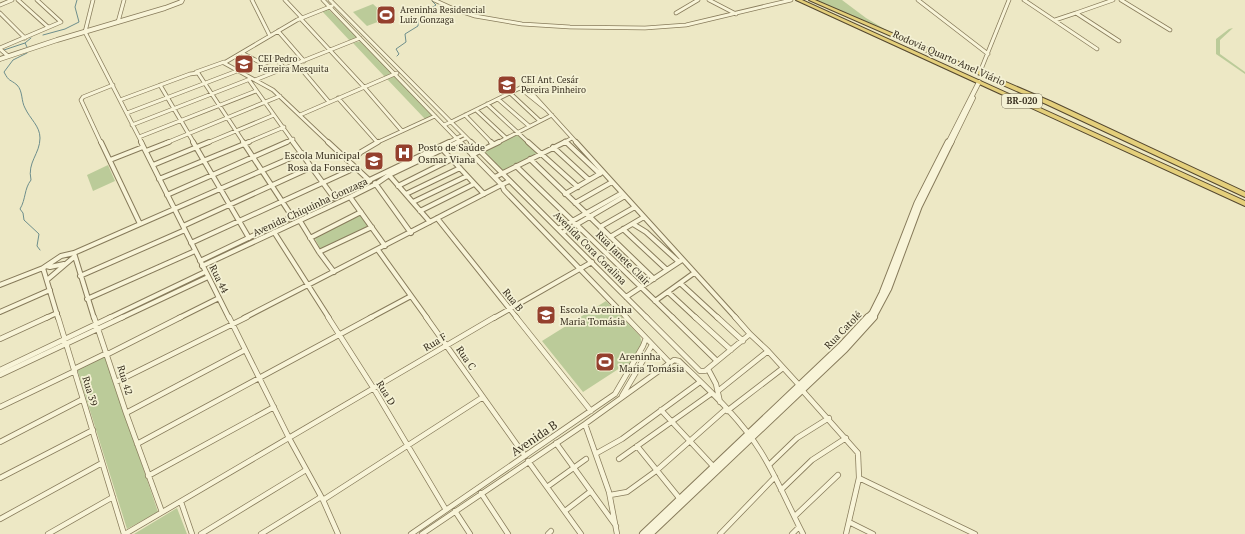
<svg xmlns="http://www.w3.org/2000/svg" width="1245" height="534" viewBox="0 0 1245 534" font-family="'PT Serif',serif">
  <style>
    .green { fill: #bbcb99 }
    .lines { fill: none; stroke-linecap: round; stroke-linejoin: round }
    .stream { stroke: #6d8e8c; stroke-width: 1 }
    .minor-far2-casing { stroke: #877b5b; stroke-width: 4.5 }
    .minor-far1-casing { stroke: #877b5b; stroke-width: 6 }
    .minor-casing { stroke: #877b5b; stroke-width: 6 }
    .tertiary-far2-casing { stroke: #877b5b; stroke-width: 5.5 }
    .tertiary-far1-casing { stroke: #877b5b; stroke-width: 7 }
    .tertiary-casing { stroke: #877b5b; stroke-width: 8 }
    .trunk-casing { stroke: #55482f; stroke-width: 2 }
    .minor-far2 { stroke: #f8f4d8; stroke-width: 3 }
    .minor-far1 { stroke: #f8f4d8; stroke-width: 4 }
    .minor { stroke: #f8f4d8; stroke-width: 4.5 }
    .tertiary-far2 { stroke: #f8f4d8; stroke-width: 4 }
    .tertiary-far1 { stroke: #f8f4d8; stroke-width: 5 }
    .tertiary { stroke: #f8f4d8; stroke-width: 6 }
    .trunk { fill: #e4cf7b; fill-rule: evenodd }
    .labels { text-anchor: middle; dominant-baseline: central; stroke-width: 3.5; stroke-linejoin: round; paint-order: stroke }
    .far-poi-label { font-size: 9px; fill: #382f1f; stroke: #f4f1d4; text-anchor: start }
    .shield { fill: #f4f1d4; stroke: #706955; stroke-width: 1 }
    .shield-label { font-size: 9px; font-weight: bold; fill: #382f1f }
    .street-label { font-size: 10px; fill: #382f1f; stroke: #f4f1d4 }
    .poi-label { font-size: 10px; fill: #382f1f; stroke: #f4f1d4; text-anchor: start }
    .near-street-label { font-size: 12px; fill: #382f1f; stroke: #f4f1d4 }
  </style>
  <rect width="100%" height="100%" fill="#ede8c5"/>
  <path class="green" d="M815 0H842L866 18 903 40Z
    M373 4 388 18 367 26 353 12Z
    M327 9 329 10 358 38 351 42 322 11Z
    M1233 28 1220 40V54L1245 72V74L1216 54V39L1229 29Z
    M361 41 392 73 385 77 353 43Z
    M393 76H395L433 116 425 119 387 79Z
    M518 134 540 153 503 172 484 152Z
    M108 165 115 181 93 191 87 175Z
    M361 215 368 225 367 227 321 250 314 237Z
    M606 301 640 336 642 343 628 371 623 366 583 392 542 341Z
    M105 356 158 512 127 529 77 369Z
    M177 508 187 534H134Z"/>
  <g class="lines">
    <path class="stream" d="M43 35 65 29 79 22 75 7 77 0
      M27 47 25 43 31 38
      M4 50 25 43
      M27 53 13 60 4 72C9 82 10 79 17 85 23 91 21 101 25 108 30 119 40 126 40 138 40 154 27 162 31 180 24 189 26 199 20 209L23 213 24 220 39 234 37 246 40 250
      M397 56 399 54 396 49 406 42 405 34 418 26V20L426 11 436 5 432 1"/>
    <defs>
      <path id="minor-far2" d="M18 0 48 27
        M93 0 85 32 142 143
        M252 0 270 36
        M285 0 302 18
        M323 0 461 143
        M330 0 451 122
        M434 0 454 9 475 16 522 24 570 27 645 28 686 25 791 0
        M709 0 736 14
        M918 0 988 54
        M1024 0 1097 49
        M1121 0 1170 30
        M0 5 12 0
        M0 13 25 38
        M676 13 698 0
        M1076 13 1113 0
        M300 18 364 87 402 131
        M1055 20 1076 13 1119 41
        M118 22 124 0
        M278 31 304 61
        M0 48 61 22 37 0
        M0 49 8 56
        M242 53 263 64 276 59 285 69
        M297 64 329 102
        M196 72 224 62
        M980 72 1009 0
        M249 80 294 143
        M255 80 360 38
        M160 85 194 143
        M520 88 546 109
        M510 93 540 121
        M338 98 377 142
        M498 99 529 126
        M120 100 190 74 198 73 244 143
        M487 104 529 143
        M476 110 506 138
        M127 113 237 71
        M300 115 397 73
        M465 115 492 143
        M451 122 472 143
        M451 122 520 88H527L577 143
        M132 125 250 79
        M444 125 451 122
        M139 137 256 91
        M565 141 567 143
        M101 143 81 100 83 97 113 85
        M166 143 280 96
        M207 143 274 115
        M246 143 284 127
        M285 143 293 139
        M329 143 273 90 224 63 297 20 332 6
        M376 143 435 116
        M447 143 463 135
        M456 143 466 138
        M497 143 552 115
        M563 143 572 138"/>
      <path id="minor-far1" d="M101 142 140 224
        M141 142 229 318
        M193 142 249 238
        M243 142 293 218
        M293 142 334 198
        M328 142 370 181
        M460 142 502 185 504 190 627 318
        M471 142 647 318
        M491 142 493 144
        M528 142 578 187
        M566 142 600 174
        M576 142 736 318
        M553 147 589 180
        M443 150 484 194
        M146 151 169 142
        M472 155 499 142
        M356 157 361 152 378 142
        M530 159 654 279
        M110 160 143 147
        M153 165 209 142
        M516 166 673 318
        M389 175 430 222
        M495 177 565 142
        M159 179 249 142
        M375 183 411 233
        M398 186 452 159
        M406 194 460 168
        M565 194 601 173
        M167 195 287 142
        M350 197 385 246
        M413 202 467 176
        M575 203 612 182
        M420 211 474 184
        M437 218 517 318
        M300 221 319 252 334 272
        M633 224 646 232 679 262
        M183 226 312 167
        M600 227 635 207
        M558 229 622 193
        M623 229 667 270
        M274 232 329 318
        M562 233 625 196
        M610 237 644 217
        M310 238 361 212
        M191 243 355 168
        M378 250 427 318
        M319 252 372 227
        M74 253 94 318
        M200 261 449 142
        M46 266 50 267 64 264
        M202 266 350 197 376 184 389 175 458 142
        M43 268 61 256 74 253 302 153
        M80 276 185 230
        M47 280 74 257
        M680 283 718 318
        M0 285 43 268 58 318
        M668 292 696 318
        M626 297 682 260
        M87 299 195 251
        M655 301 694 273
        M0 312 50 290
        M46 318 57 313
        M109 318 205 272
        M121 318 208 277
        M179 318 219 298
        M244 318 509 181
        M370 318 411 296
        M494 318 592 262"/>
      <path id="minor" d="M58 317 124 534
        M94 317 126 413 162 512
        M229 317 289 438 323 500 338 534
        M328 317 374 389 446 510
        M426 317 525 456
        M516 317 591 411
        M626 317 669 362
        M646 317 700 371H705L750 334 735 317
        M672 317 717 361
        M695 317 731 350
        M717 317 743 341
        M750 334 768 351 799 385
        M0 339 48 317
        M108 354 181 317
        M74 369 107 353
        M708 369 716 384 720 402
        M0 370 111 317
        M0 375 123 317
        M116 382 247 317
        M802 390 858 453 859 478 846 534
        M718 391 768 351
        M622 396 652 345
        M0 407 75 371
        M661 410 713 466
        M727 411 783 368
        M126 413 245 350
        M585 424 609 492 617 534
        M0 442 83 399
        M556 443 616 526
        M137 444 372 317
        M637 446 680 499
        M597 453 622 439 700 382
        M619 459 712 393
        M528 461 581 534
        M769 465 797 438 829 418
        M148 476 274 407
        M0 478 93 430
        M859 478 975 534
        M547 487 586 459
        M781 490 812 460 846 438
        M481 493 508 534
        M610 495 627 492 656 471 726 409
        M323 500 483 397
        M181 502 192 534
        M455 511 470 534
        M565 511 591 491
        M795 516 838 475
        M0 519 102 463
        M849 522 873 534
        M48 534 113 497
        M125 534 495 317
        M201 534 306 470
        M261 534 321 497
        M411 534 615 394 643 346 646 338
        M422 534 585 424 674 360 679 361C707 388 740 418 761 452 777 478 789 507 803 534
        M548 534 551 531
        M720 534 775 477
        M792 534 799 527"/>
      <path id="tertiary-far2" d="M0 59 57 40 165 8 181 2 182 0
        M948 143 979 82
        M951 143 973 98"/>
      <path id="tertiary-far1" d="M867 318 872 313 882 293 917 203 948 142
        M873 318 889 288 919 207 951 142"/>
      <path id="tertiary" d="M643 534 841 346 868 317
        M650 534 845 349 874 317"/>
      <path id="trunk" d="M796 0H802L1245 201V206Z
        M809 0H815L1050 101 1245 192V197L1046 104Z"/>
    </defs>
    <use href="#minor-far2" class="minor-far2-casing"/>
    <use href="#minor-far1" class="minor-far1-casing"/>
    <use href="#minor" class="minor-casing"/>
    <use href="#tertiary-far2" class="tertiary-far2-casing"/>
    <use href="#tertiary-far1" class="tertiary-far1-casing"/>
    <use href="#tertiary" class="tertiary-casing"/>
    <use href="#trunk" class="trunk-casing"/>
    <use href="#minor-far2" class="minor-far2"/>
    <use href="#minor-far1" class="minor-far1"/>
    <use href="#minor" class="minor"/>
    <use href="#tertiary-far2" class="tertiary-far2"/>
    <use href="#tertiary-far1" class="tertiary-far1"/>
    <use href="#tertiary" class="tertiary"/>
    <use href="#trunk" class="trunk"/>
  </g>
  <defs>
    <symbol id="stadium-square" viewBox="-11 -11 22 22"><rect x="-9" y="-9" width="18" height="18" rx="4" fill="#94402d" stroke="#f4f1d4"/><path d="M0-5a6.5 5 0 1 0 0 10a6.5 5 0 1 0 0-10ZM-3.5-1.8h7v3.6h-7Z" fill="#fff"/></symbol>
    <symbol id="school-square" viewBox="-11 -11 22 22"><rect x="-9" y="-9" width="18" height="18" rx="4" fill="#94402d" stroke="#f4f1d4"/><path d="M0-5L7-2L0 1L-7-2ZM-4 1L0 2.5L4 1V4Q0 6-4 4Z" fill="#fff"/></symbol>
    <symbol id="hospital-square" viewBox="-11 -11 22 22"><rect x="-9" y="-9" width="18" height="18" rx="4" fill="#94402d" stroke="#f4f1d4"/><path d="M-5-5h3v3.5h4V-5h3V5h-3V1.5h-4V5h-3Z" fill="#fff"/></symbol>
  </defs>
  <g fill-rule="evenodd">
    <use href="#stadium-square" x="375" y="4" width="22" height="22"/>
    <use href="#school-square" x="233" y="53" width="22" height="22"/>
    <use href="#school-square" x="496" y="74" width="22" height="22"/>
    <use href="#hospital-square" x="393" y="142" width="22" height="22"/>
    <use href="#school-square" x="363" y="150" width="22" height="22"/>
    <use href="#school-square" x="535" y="304" width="22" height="22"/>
    <use href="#stadium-square" x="594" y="351" width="22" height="22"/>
  </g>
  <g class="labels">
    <g class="far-poi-label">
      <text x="400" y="10">Areninha Residencial<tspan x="400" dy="10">Luiz Gonzaga</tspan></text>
      <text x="258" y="59">CEI Pedro<tspan x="258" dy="10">Ferreira Mesquita</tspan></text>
      <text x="521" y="80">CEI Ant. Cesár<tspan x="521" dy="10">Pereira Pinheiro</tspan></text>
    </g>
    <rect class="shield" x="1002" y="94" width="40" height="14" rx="3"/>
    <g class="shield-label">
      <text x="1022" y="101">BR-020</text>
    </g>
    <g class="street-label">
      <text transform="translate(949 58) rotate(24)">Rodovia Quarto Anel Viário</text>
      <text transform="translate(310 207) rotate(-25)">Avenida Chiquinha Gonzaga</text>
      <text transform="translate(590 248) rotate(45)">Avenida Cora Coralina</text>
      <text transform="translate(623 258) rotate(45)">Rua Janete Clair</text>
      <text transform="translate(219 279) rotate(63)">Rua 44</text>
      <text transform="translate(513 300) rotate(51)">Rua B</text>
      <text transform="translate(843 330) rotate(-46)">Rua Catolé</text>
      <text transform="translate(435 342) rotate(-31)">Rua F</text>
      <text transform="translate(466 358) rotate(55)">Rua C</text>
      <text transform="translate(125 380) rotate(73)">Rua 42</text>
      <text transform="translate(90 391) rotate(73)">Rua 39</text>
      <text transform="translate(386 393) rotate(58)">Rua D</text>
    </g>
    <g class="poi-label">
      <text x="418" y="147">Posto de Saúde<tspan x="418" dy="12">Osmar Viana</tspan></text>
      <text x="360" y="155" text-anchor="end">Escola Municipal<tspan x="360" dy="12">Rosa da Fonseca</tspan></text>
      <text x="560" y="309">Escola Areninha<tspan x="560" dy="12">Maria Tomásia</tspan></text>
      <text x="619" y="356">Areninha<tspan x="619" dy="12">Maria Tomásia</tspan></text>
    </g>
    <g class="near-street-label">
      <text transform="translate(534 438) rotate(-34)">Avenida B</text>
    </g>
  </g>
</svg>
